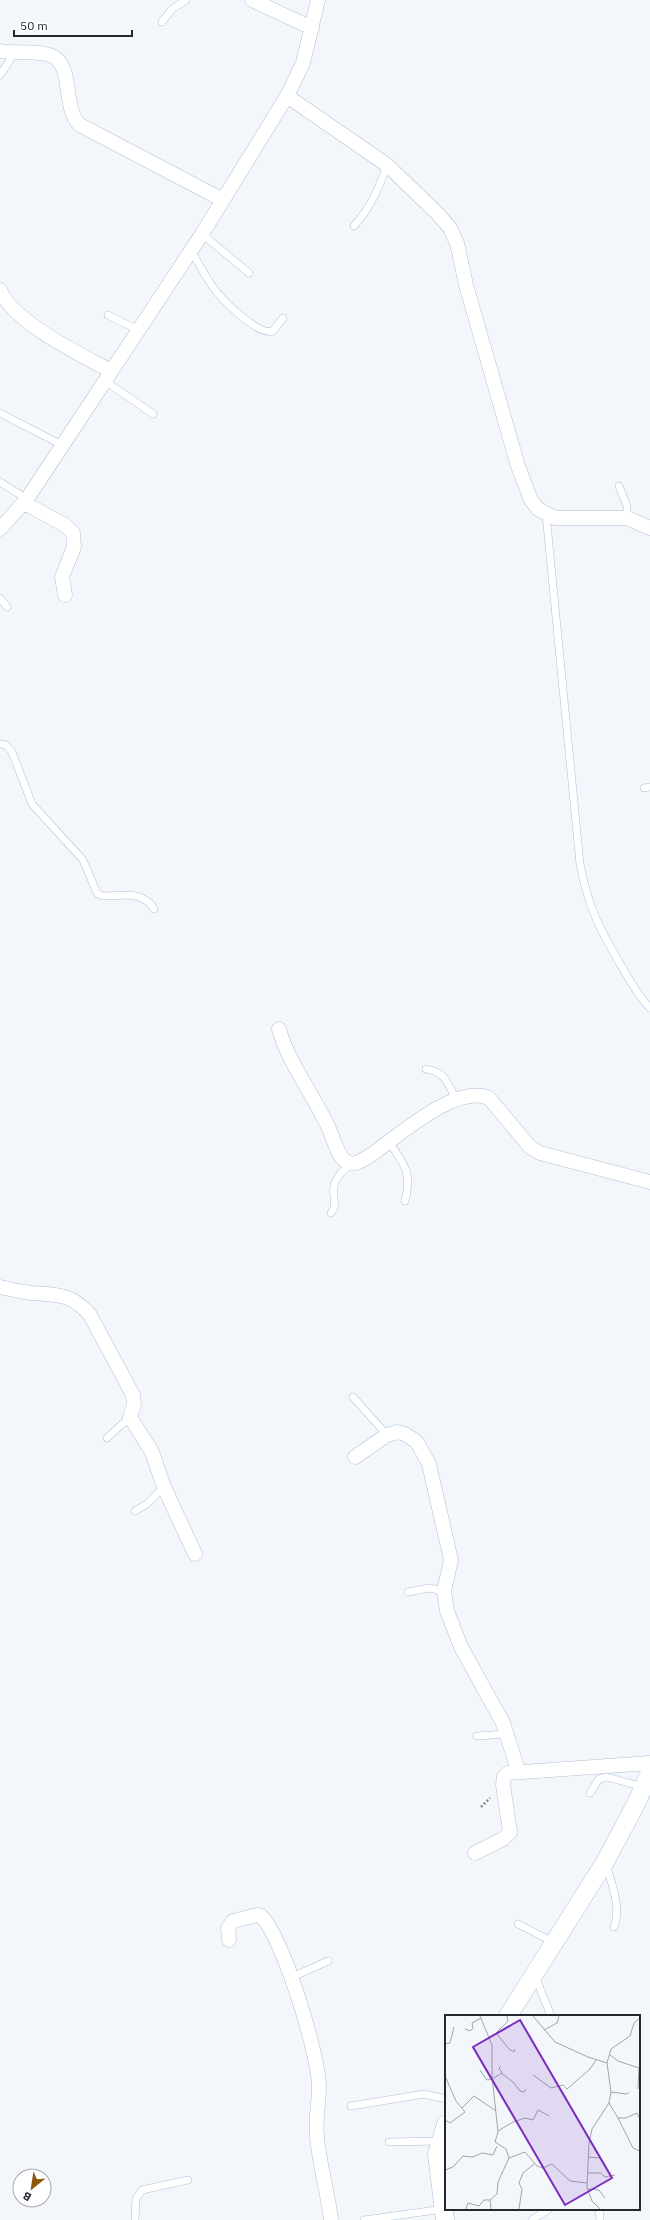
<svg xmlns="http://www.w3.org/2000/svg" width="650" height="2220" viewBox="0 0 650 2220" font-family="'IBM Plex Sans',sans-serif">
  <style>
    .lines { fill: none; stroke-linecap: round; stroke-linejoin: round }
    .service-casing { stroke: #afc0d5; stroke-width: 8 }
    .minor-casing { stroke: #afc0d5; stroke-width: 15 }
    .tertiary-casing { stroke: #afc0d5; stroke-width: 19 }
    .path { stroke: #888d93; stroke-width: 2.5; stroke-dasharray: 2 2; stroke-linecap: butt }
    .service { stroke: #fff; stroke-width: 7 }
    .minor { stroke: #fff; stroke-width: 14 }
    .tertiary { stroke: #fff; stroke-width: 18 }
    .inset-road { fill: none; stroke: #a0a5aa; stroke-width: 1 }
    .view { fill: #7b2cbf; fill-opacity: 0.15; stroke: #7b2cbf; stroke-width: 2 }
    .inset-edge { fill: none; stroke: #232931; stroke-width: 2 }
  </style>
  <rect width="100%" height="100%" fill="#f3f7fb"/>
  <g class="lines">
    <defs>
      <path id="service" d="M162 22 172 9 186 0
        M0 75 14 54
        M354 226C371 207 379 188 387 165
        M202 234 249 273
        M191 250C198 263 205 276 213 287 222 300 258 336 273 331L283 318
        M108 315 138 330
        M105 381 153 414
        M0 413 62 445
        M0 482 27 499
        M619 486 627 506V518
        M546 514 580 864C588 907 600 930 622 967 630 981 638 996 650 1008
        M0 598 7 607
        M0 744 6 745 12 752 32 804 83 860 97 893 102 896 130 895 140 897 150 903 154 909
        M644 788 650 787
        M426 1069C446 1072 447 1083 456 1099
        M389 1142C405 1165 412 1172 405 1201
        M331 1213C338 1205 332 1196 334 1186 336 1176 344 1170 351 1164
        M353 1397 387 1435
        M107 1438 130 1417
        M135 1511 147 1504 164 1487
        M408 1592 429 1588 444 1591
        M477 1736 507 1734
        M590 1793 599 1779 607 1777 643 1787
        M606 1864C611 1883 622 1907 614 1927
        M518 1924 553 1942
        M535 1976 551 2016
        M292 1977 328 1961
        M351 2106 424 2094 446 2099
        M389 2142 440 2141
        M599 2209 600 2220
        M135 2220 136 2199 142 2190 188 2180
        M364 2220 444 2209
        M532 2220 549 2209"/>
      <path id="minor" d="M252 0 312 28
        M0 51C15 54 39 50 52 56 74 65 62 109 80 125L223 200
        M287 96 387 165 438 214 450 228 457 243 466 285 518 466 531 500 538 509 555 518H627L650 528
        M0 290C13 322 81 355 111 371
        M24 503 65 525 73 533 74 547 62 577 65 595
        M0 529 27 499 202 234 287 96 303 63 318 0
        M279 1029C289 1065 315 1096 330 1131 334 1140 337 1154 345 1161 353 1167 361 1161 368 1157 395 1139 455 1083 489 1098L530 1147 540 1153 650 1182
        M0 1287C10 1289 21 1292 31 1293 57 1295 71 1293 90 1315L133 1395 134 1405 130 1417 152 1452 164 1487 195 1554
        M355 1457 387 1435 397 1432 405 1434 417 1442 429 1464 451 1560 444 1591 447 1611 461 1647 503 1723 518 1770
        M475 1853 503 1839 510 1832 503 1785 504 1777 508 1773 650 1763
        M229 1940 228 1928 233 1921 257 1915 261 1916C283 1937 319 2055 319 2087 319 2104 315 2119 317 2136 319 2164 328 2192 331 2220"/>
      <path id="tertiary" d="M508 2016 605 1862 636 1804 650 1772
        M445 2220 437 2154 446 2124"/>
    </defs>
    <use href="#service" class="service-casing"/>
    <use href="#minor" class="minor-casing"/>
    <use href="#tertiary" class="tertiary-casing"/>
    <path class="path" d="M481 1807 490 1798"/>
    <use href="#service" class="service"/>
    <use href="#minor" class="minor"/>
    <use href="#tertiary" class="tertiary"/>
  </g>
  <g transform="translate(445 2015)">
    <rect width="195" height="195" fill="#f3f7fb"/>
    <path class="inset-road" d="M35 1 47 30V61L53 117 50 127 61 134 64 143 53 167 52 179 45 185 46 194M62 1 63 6 51 18 64 34 69 37 70 34M88 1 110 27 143 42 162 48M20 14 25 16 28 13 27 8 36 3M99 15 112 8 114 1M0 29 5 28 9 12M165 40 173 46 194 53 193 74M35 55 42 65 47 64M56 58 68 67 75 76 79 77 81 74M88 60 106 73 118 70 122 74 145 54 151 45M0 61 11 86 20 97 5 108 0 105M47 64 57 58 54 53 56 51M166 77 182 79 184 77M164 88 173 103H181L192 98 195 104M17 93 29 81 51 96M173 103 188 133 195 136M53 116 68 107 80 103 88 105 93 95 104 101M143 142 155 143M64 143 80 137 92 151 98 153 107 149 125 166 142 168M0 155 8 152 18 141 28 142 37 138 48 140 52 131M142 158H156L160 162 170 160M143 174 154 175 160 183M21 194 23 188 34 191 39 185H45M74 194 77 174 74 168 78 158 89 149M155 194 147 186 142 172 144 128 147 114 164 88 166 77 162 48 166 34 185 21 189 8 195 3"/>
    <path class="view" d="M75 5 167 163 120 190 28 32Z"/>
    <rect width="195" height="195" class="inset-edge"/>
  </g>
  <g transform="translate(32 2188) rotate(210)"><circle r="19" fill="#ffffff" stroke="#a7a9ad"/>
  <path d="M0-3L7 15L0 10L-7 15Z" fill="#8d5609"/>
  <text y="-6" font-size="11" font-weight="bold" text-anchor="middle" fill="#232931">B</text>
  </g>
  <path d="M14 30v6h118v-6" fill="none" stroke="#232931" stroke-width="2"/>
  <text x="20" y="30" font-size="12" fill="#232931" stroke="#ffffff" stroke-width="3" paint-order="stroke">50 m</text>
</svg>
